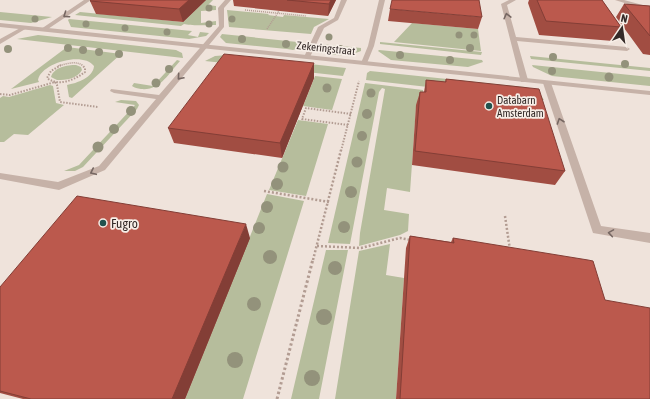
<svg xmlns="http://www.w3.org/2000/svg" width="650" height="399" viewBox="0 0 650 399" font-family="'Asap Condensed',sans-serif">
  <style>
    .green { fill: #b6bd9c }
    .lines { fill: none; stroke-linecap: round; stroke-linejoin: round }
    .path-far3 { stroke: #b29c92; stroke-width: 1.5; stroke-dasharray: 1 1; stroke-linecap: butt }
    .path-far2 { stroke: #b29c92; stroke-width: 2; stroke-dasharray: 1.5 1.5; stroke-linecap: butt }
    .path-far1 { stroke: #b29c92; stroke-width: 2.5; stroke-dasharray: 2 2; stroke-linecap: butt }
    .path { stroke: #b29c92; stroke-width: 3; stroke-dasharray: 2.5 2.5; stroke-linecap: butt }
    .service { fill: #c6b2a8; fill-rule: evenodd }
    .tertiary { fill: #c6b2a8; fill-rule: evenodd }
    .tree { fill: #93927b }
    .wall { fill: #a14d42 }
    .shaded-wall { fill: #833e36 }
    .building { fill: #bb594d; stroke: #833e36 }
    .oneway { stroke: #766762 }
    .poi-dot { fill: #21524e; stroke: #f7eee7; stroke-width: 1.5 }
    .labels { text-anchor: middle; dominant-baseline: central; stroke-width: 3.5; stroke-linejoin: round; paint-order: stroke }
    .far-street-label { font-size: 11px; fill: #342a28; stroke: #f7eee7 }
    .far-poi-label { font-size: 11px; fill: #342a28; stroke: #f7eee7; text-anchor: start }
    .poi-label { font-size: 13px; fill: #342a28; stroke: #f7eee7; text-anchor: start }
  </style>
  <rect width="100%" height="100%" fill="#efe3db"/>
  <path class="green" d="M206 0H213L208 5 216 6V10L201 11V23L216 21V25C208 25 190 26 184 24L181 26 75 15 80 12 183 22Z
    M227 10 269 14 268 15 283 17 284 15 329 19 314 27 311 34 229 27Z
    M0 12 52 17 31 23 0 20Z
    M69 19 192 31 188 35 198 37 200 32 209 33 206 36 189 39 71 27 68 20Z
    M412 23 478 29 481 51 394 42Z
    M222 34 307 43 305 46 293 50 287 49 226 43 220 37Z
    M38 35 176 50 182 53 183 58 17 39Z
    M380 42 482 52 481 55 380 44Z
    M320 44 361 48V51C351 55 338 57 327 53 324 52 321 49 319 47Z
    M67 47 121 54 72 98 69 97 67 85C77 83 93 78 94 66 83 51 41 63 38 80L39 82 11 89Z
    M379 50 482 60 483 62 468 67 391 60 378 51Z
    M228 55 346 68 343 76 205 61 215 56Z
    M530 56 650 68V71L531 59Z
    M177 60 180 61C169 73 160 91 141 89 137 88 135 88 132 86L134 83 153 86Z
    M76 65 81 67 82 70C77 79 66 80 57 80L51 77C54 67 67 65 76 65Z
    M532 65 650 77V86L552 76 533 67Z
    M370 71 525 87 540 94 544 100 366 80 367 73Z
    M315 76 342 79 332 110 303 106Z
    M365 83 423 90V106L417 105 416 107 410 192 387 188 384 210 409 214 408 231 400 235 359 246 360 233 385 89 382 88 379 92 350 244 328 243Z
    M50 85 53 86 56 103 64 105 28 135 14 134 4 142H0V98L3 96 9 97Z
    M121 100 136 101 139 105 137 109 83 167 75 171H64L79 165 135 105 115 102Z
    M298 120 328 124 306 196 269 190Z
    M267 194 304 201 243 399H185Z
    M390 244 386 275 404 278 396 399H335L359 251Z
    M326 250H348L319 399H291Z"/>
  <g class="lines">
    <path class="path-far3" d="M245 10 306 16
      M267 29 279 11
      M58 66C66 64 77 60 83 66"/>
    <path class="path-far2" d="M61 65 51 71 47 78C59 87 74 80 85 72V68L82 65
      M0 94 10 95 55 82 57 85 60 102 98 107
      M348 125 302 119 306 108 351 114
      M341 151 359 81"/>
    <path class="path-far1" d="M264 191 329 202
      M505 216 510 250
      M317 246 361 248 400 238 411 240
      M313 260 341 150"/>
    <path class="path" d="M277 399 313 259"/>
    <path class="service" d="M84 0H91L45 31H41V29Z
      M225 0H231L224 8V27L105 170 59 190 0 179V173L58 182 99 166 156 99 114 93 110 91 111 89 159 95 219 26 218 8Z
      M341 0H347L338 20 324 28 310 57 305 58 304 57 318 27 334 18Z
      M379 0H385L374 46 367 63 362 64 361 63 368 46Z
      M509 0H516L507 5 516 37 627 47 630 49 627 51 517 41 528 80 527 82H521L501 4Z
      M615 0H624L650 7V11Z
      M22 27 27 28 0 44V39Z
      M544 81H550L551 83 601 226 650 233V243L593 233 543 83Z"/>
    <path class="tertiary" d="M0 23 650 91V95L0 27Z"/>
  </g>
  <g class="tree">
    <circle cx="209" cy="8" r="3.5"/>
    <circle cx="35" cy="19" r="3.5"/>
    <circle cx="232" cy="19" r="3.5"/>
    <circle cx="86" cy="24" r="3.5"/>
    <circle cx="209" cy="24" r="3.5"/>
    <circle cx="125" cy="28" r="3.5"/>
    <circle cx="167" cy="32" r="3.5"/>
    <circle cx="459" cy="35" r="3.5"/>
    <circle cx="474" cy="35" r="3.5"/>
    <circle cx="329" cy="37" r="3.5"/>
    <circle cx="242" cy="39" r="4"/>
    <circle cx="286" cy="44" r="4"/>
    <circle cx="68" cy="48" r="4"/>
    <circle cx="470" cy="48" r="4"/>
    <circle cx="8" cy="49" r="4"/>
    <circle cx="340" cy="49" r="4"/>
    <circle cx="83" cy="50" r="4"/>
    <circle cx="99" cy="52" r="4"/>
    <circle cx="119" cy="54" r="4"/>
    <circle cx="400" cy="55" r="4"/>
    <circle cx="553" cy="57" r="4"/>
    <circle cx="450" cy="60" r="4"/>
    <circle cx="625" cy="64" r="4"/>
    <circle cx="169" cy="69" r="4"/>
    <circle cx="552" cy="71" r="4"/>
    <circle cx="609" cy="77" r="4.5"/>
    <circle cx="156" cy="83" r="4.5"/>
    <circle cx="327" cy="88" r="4.5"/>
    <circle cx="371" cy="93" r="4.5"/>
    <circle cx="131" cy="111" r="5"/>
    <circle cx="367" cy="114" r="5"/>
    <circle cx="114" cy="129" r="5"/>
    <circle cx="362" cy="136" r="5"/>
    <circle cx="98" cy="147" r="5.5"/>
    <circle cx="357" cy="162" r="5.5"/>
    <circle cx="283" cy="167" r="5.5"/>
    <circle cx="277" cy="184" r="6"/>
    <circle cx="351" cy="192" r="6"/>
    <circle cx="267" cy="207" r="6"/>
    <circle cx="344" cy="227" r="6"/>
    <circle cx="259" cy="228" r="6"/>
    <circle cx="270" cy="257" r="7"/>
    <circle cx="335" cy="268" r="7"/>
    <circle cx="254" cy="304" r="7"/>
    <circle cx="324" cy="317" r="8"/>
    <circle cx="235" cy="360" r="8"/>
    <circle cx="312" cy="378" r="8"/>
  </g>
  <path class="wall" d="M91 0H206L183 22 96 14 90 1Z
    M233 0H336L328 16 234 6Z
    M529 0H602L621 27 613 41 539 35 528 3Z
    M624 4 650 6V55L643 54 616 17Z
    M390 9 482 17 478 29 388 21Z
    M314 63V78L282 158 174 143 168 128Z
    M446 79 565 171 555 185 412 165 416 105 420 92H424L426 80 445 82Z
    M410 236 451 242 453 238 605 300 650 399H396L406 248Z
    M250 238 185 399H23L0 393V287Z"/>
  <path class="shaded-wall" d="M189 0H206L183 22 179 9Z
    M331 0H336L328 16 329 4Z
    M314 63V78L282 158 280 143Z
    M246 224 250 238 185 399H172Z"/>
  <path class="building" d="M91 0H189L179 9 90 1Z
    M287 0H331L329 4Z
    M392 0H479L482 17 390 9Z
    M537 0H602L621 27 546 21Z
    M624 4 650 6V36Z
    M224 54 314 63 280 143 168 128Z
    M446 79 539 89 565 171 415 151 420 92H426V80L446 82Z
    M77 196 246 224 172 399H31L0 391V287Z
    M410 236 454 243 453 238 588 260 593 261 605 300 650 308V399H400Z"/>
  <defs><path id="oneway-chevron" d="M-2-3.5L2.5 0L-2 3.5" fill="none" stroke-width="1.6" stroke-linecap="round" stroke-linejoin="round"/></defs>
  <g class="oneway">
    <use href="#oneway-chevron" transform="translate(66 15) rotate(146)"/>
    <use href="#oneway-chevron" transform="translate(507 16) rotate(-104)"/>
    <use href="#oneway-chevron" transform="translate(180 77) rotate(131)"/>
    <use href="#oneway-chevron" transform="translate(560 121) rotate(-109)"/>
    <use href="#oneway-chevron" transform="translate(93 172) rotate(155)"/>
    <use href="#oneway-chevron" transform="translate(611 233) rotate(-171)"/>
  </g>
  <g class="poi-dot">
    <circle cx="489" cy="106" r="4"/>
    <circle cx="103" cy="223" r="4"/>
  </g>
  <g class="labels">
    <g class="far-street-label">
      <text transform="translate(326 48) rotate(6)">Zekeringstraat</text>
    </g>
    <g class="far-poi-label">
      <text x="497" y="100">Databarn<tspan x="497" dy="13">Amsterdam</tspan></text>
    </g>
    <g class="poi-label">
      <text x="111" y="223">Fugro</text>
    </g>
  </g>
  <g transform="translate(622 28) rotate(13)" stroke="#f7eee7" stroke-width="3" paint-order="stroke">
  <path d="M0-3L7 15L0 10L-7 15Z" fill="#342a28"/>
  <text y="-6" font-size="11" font-weight="bold" text-anchor="middle" fill="#342a28">N</text>
  </g>
</svg>
